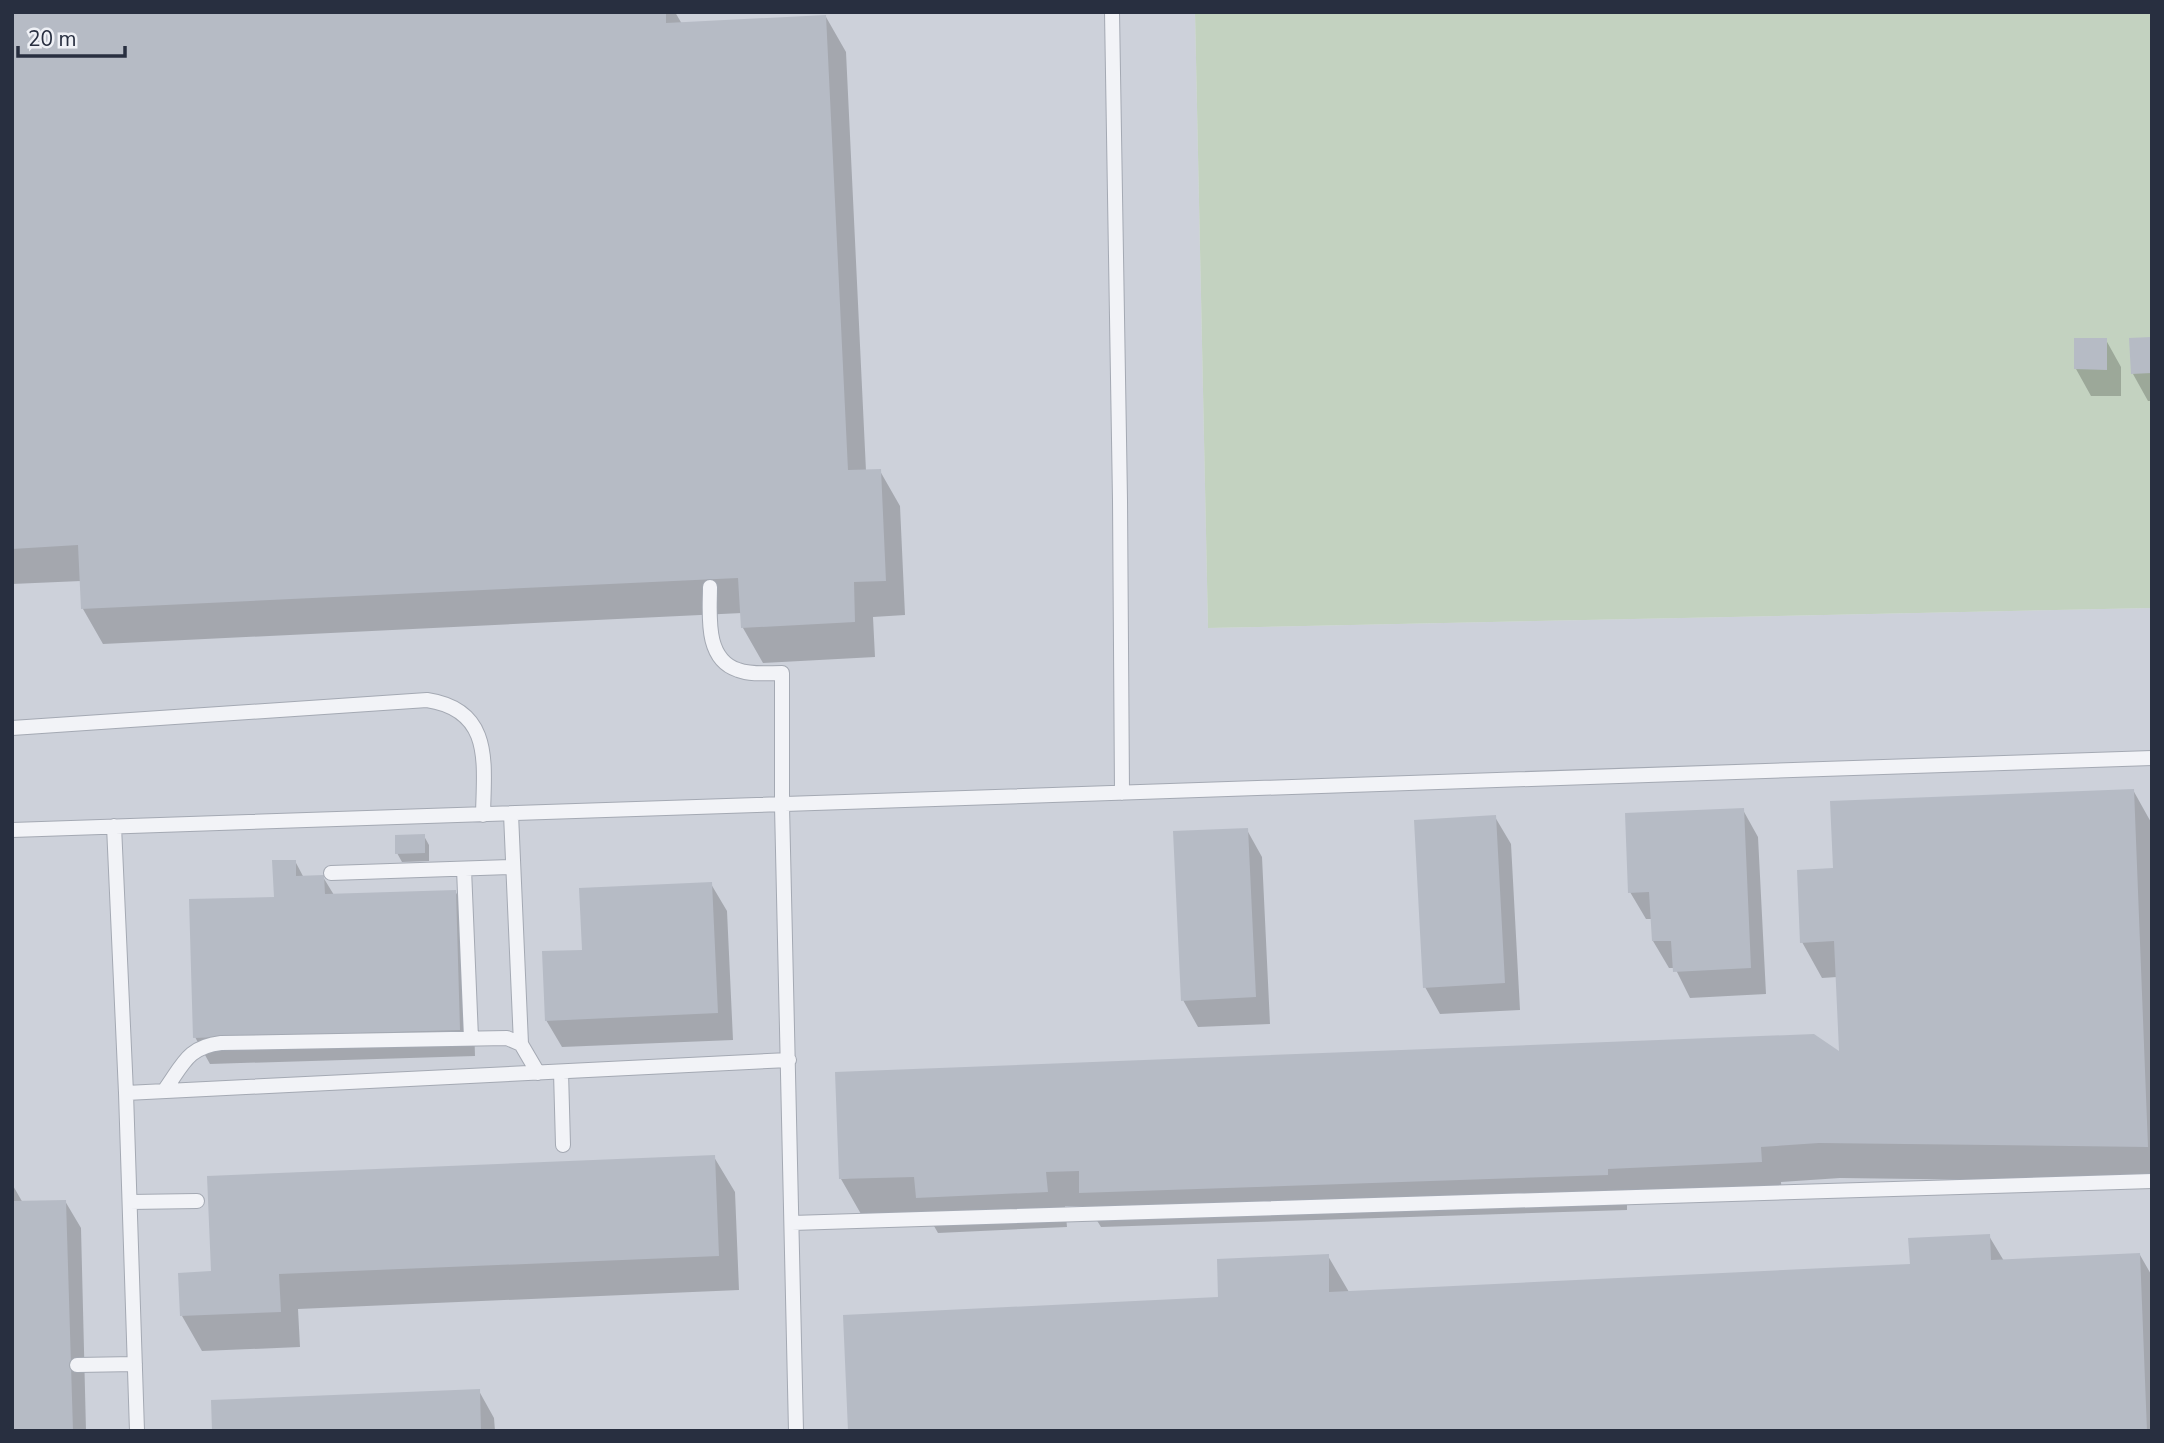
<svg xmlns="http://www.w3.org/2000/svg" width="2164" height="1443" viewBox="0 0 2164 1443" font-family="'Nunito Sans',sans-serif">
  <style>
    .built { fill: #cdd1da }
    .green { fill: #c3d2c0 }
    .shadow { fill: #0003 }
    .building { fill: #b6bbc5 }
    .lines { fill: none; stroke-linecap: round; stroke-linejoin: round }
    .lane-casing { stroke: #a4a9b3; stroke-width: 16 }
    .lane { stroke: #f2f3f7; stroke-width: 14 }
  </style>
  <rect width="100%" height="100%" fill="#dfe2e9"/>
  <path class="built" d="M12 12H1195L1208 628 2152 608V1431H12Z"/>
  <path class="green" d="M1195 12H2152V608L1208 628Z"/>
  <path class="shadow" d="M12 12H675L682 24 826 17 846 52 866 471H880L900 506 905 615 873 617 875 657 763 663 743 628 742 613 103 644 83 609 81 581 12 584Z
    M2152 339V401H2148L2133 374Z
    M2106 340 2121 367V396H2091L2076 369Z
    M2133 790 2152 824V1182L1840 1178 1781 1182 1782 1197 1627 1204V1210L1101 1227 1088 1206H1065L1067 1227 938 1233 926 1212 861 1214 841 1179 1841 1055 1837 977 1822 978 1802 942 1835 870Z
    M1743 810 1758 837 1766 994 1690 998 1675 968H1669L1653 941 1652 919H1646L1630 892Z
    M1495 817 1511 844 1520 1010 1440 1014 1425 987Z
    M1247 830 1262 857 1270 1024 1198 1027 1183 1000Z
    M424 836 429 845V861L402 862 397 853Z
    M295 861 304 878 323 877 334 895 455 891 471 918 475 1056 210 1064 195 1037Z
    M711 884 727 911 733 1040 562 1047 546 1020Z
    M714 1157 735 1192 739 1290 298 1309 300 1347 202 1351 182 1316 213 1273Z
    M12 1184 23 1203 65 1201 81 1228 86 1431H12Z
    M1989 1236 2004 1261 2140 1255 2152 1276V1431H850L1220 1299 1328 1256 1349 1292 1912 1265Z
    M479 1391 494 1418 495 1431H214Z"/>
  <path class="building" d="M12 12H666V23L826 15 848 470 881 469 886 581 854 582 855 622 741 628 738 578 81 609 78 545 12 549Z
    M2152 337V373L2131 374 2129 338Z
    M2074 338H2107V370L2074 369Z
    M2134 789 2148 1147 1819 1143 1761 1147 1762 1162 1608 1169V1175L1079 1193V1171L1046 1172 1048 1192 916 1198 914 1177 839 1179 835 1072 1814 1034 1839 1051 1834 941 1800 943 1797 870 1833 868 1830 801Z
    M1744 808 1751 968 1673 972 1671 941H1652L1649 892 1628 893 1625 813Z
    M1496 815 1505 983 1423 988 1414 820Z
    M1248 828 1256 997 1181 1001 1173 831Z
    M425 834V853L395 854V835Z
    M272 860H296V876L324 875 325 894 456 890 460 1030 193 1038 189 899 274 897Z
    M712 882 718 1013 545 1021 542 951 582 950 579 888Z
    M715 1155 719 1256 279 1274 281 1312 180 1316 178 1273 211 1271 207 1176Z
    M66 1200 73 1431H12V1201Z
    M1990 1234 1991 1260 2140 1253 2147 1431H848L843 1315 1218 1297 1217 1259 1329 1254V1292L1910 1264 1908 1238Z
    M480 1389 481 1431H212L211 1400Z"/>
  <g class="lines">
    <defs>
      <path id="lane" d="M1112 12 1120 500 1122 793
        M710 587C710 614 704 659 738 670 751 675 768 673 782 673V806L796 1431
        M12 728 427 700C493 710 484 763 483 815
        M511 814 521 1044
        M114 826 126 1093 137 1431
        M12 830 2152 758
        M464 869 471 1038
        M331 873 513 867
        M561 1072 563 1145
        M164 1091C183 1065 187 1047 221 1043L507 1038 521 1044 538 1073
        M126 1093 789 1060
        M130 1202 197 1201
        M792 1223 2152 1181
        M77 1365 135 1364"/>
    </defs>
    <use href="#lane" class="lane-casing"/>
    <use href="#lane" class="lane"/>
  </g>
  <rect width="2164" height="1443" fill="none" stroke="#282f40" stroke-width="28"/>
  <path d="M18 46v10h107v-10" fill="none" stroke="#282f40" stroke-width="3.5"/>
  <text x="28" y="46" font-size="21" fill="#282f40" stroke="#eff1f6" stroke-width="5" paint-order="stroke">20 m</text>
</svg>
